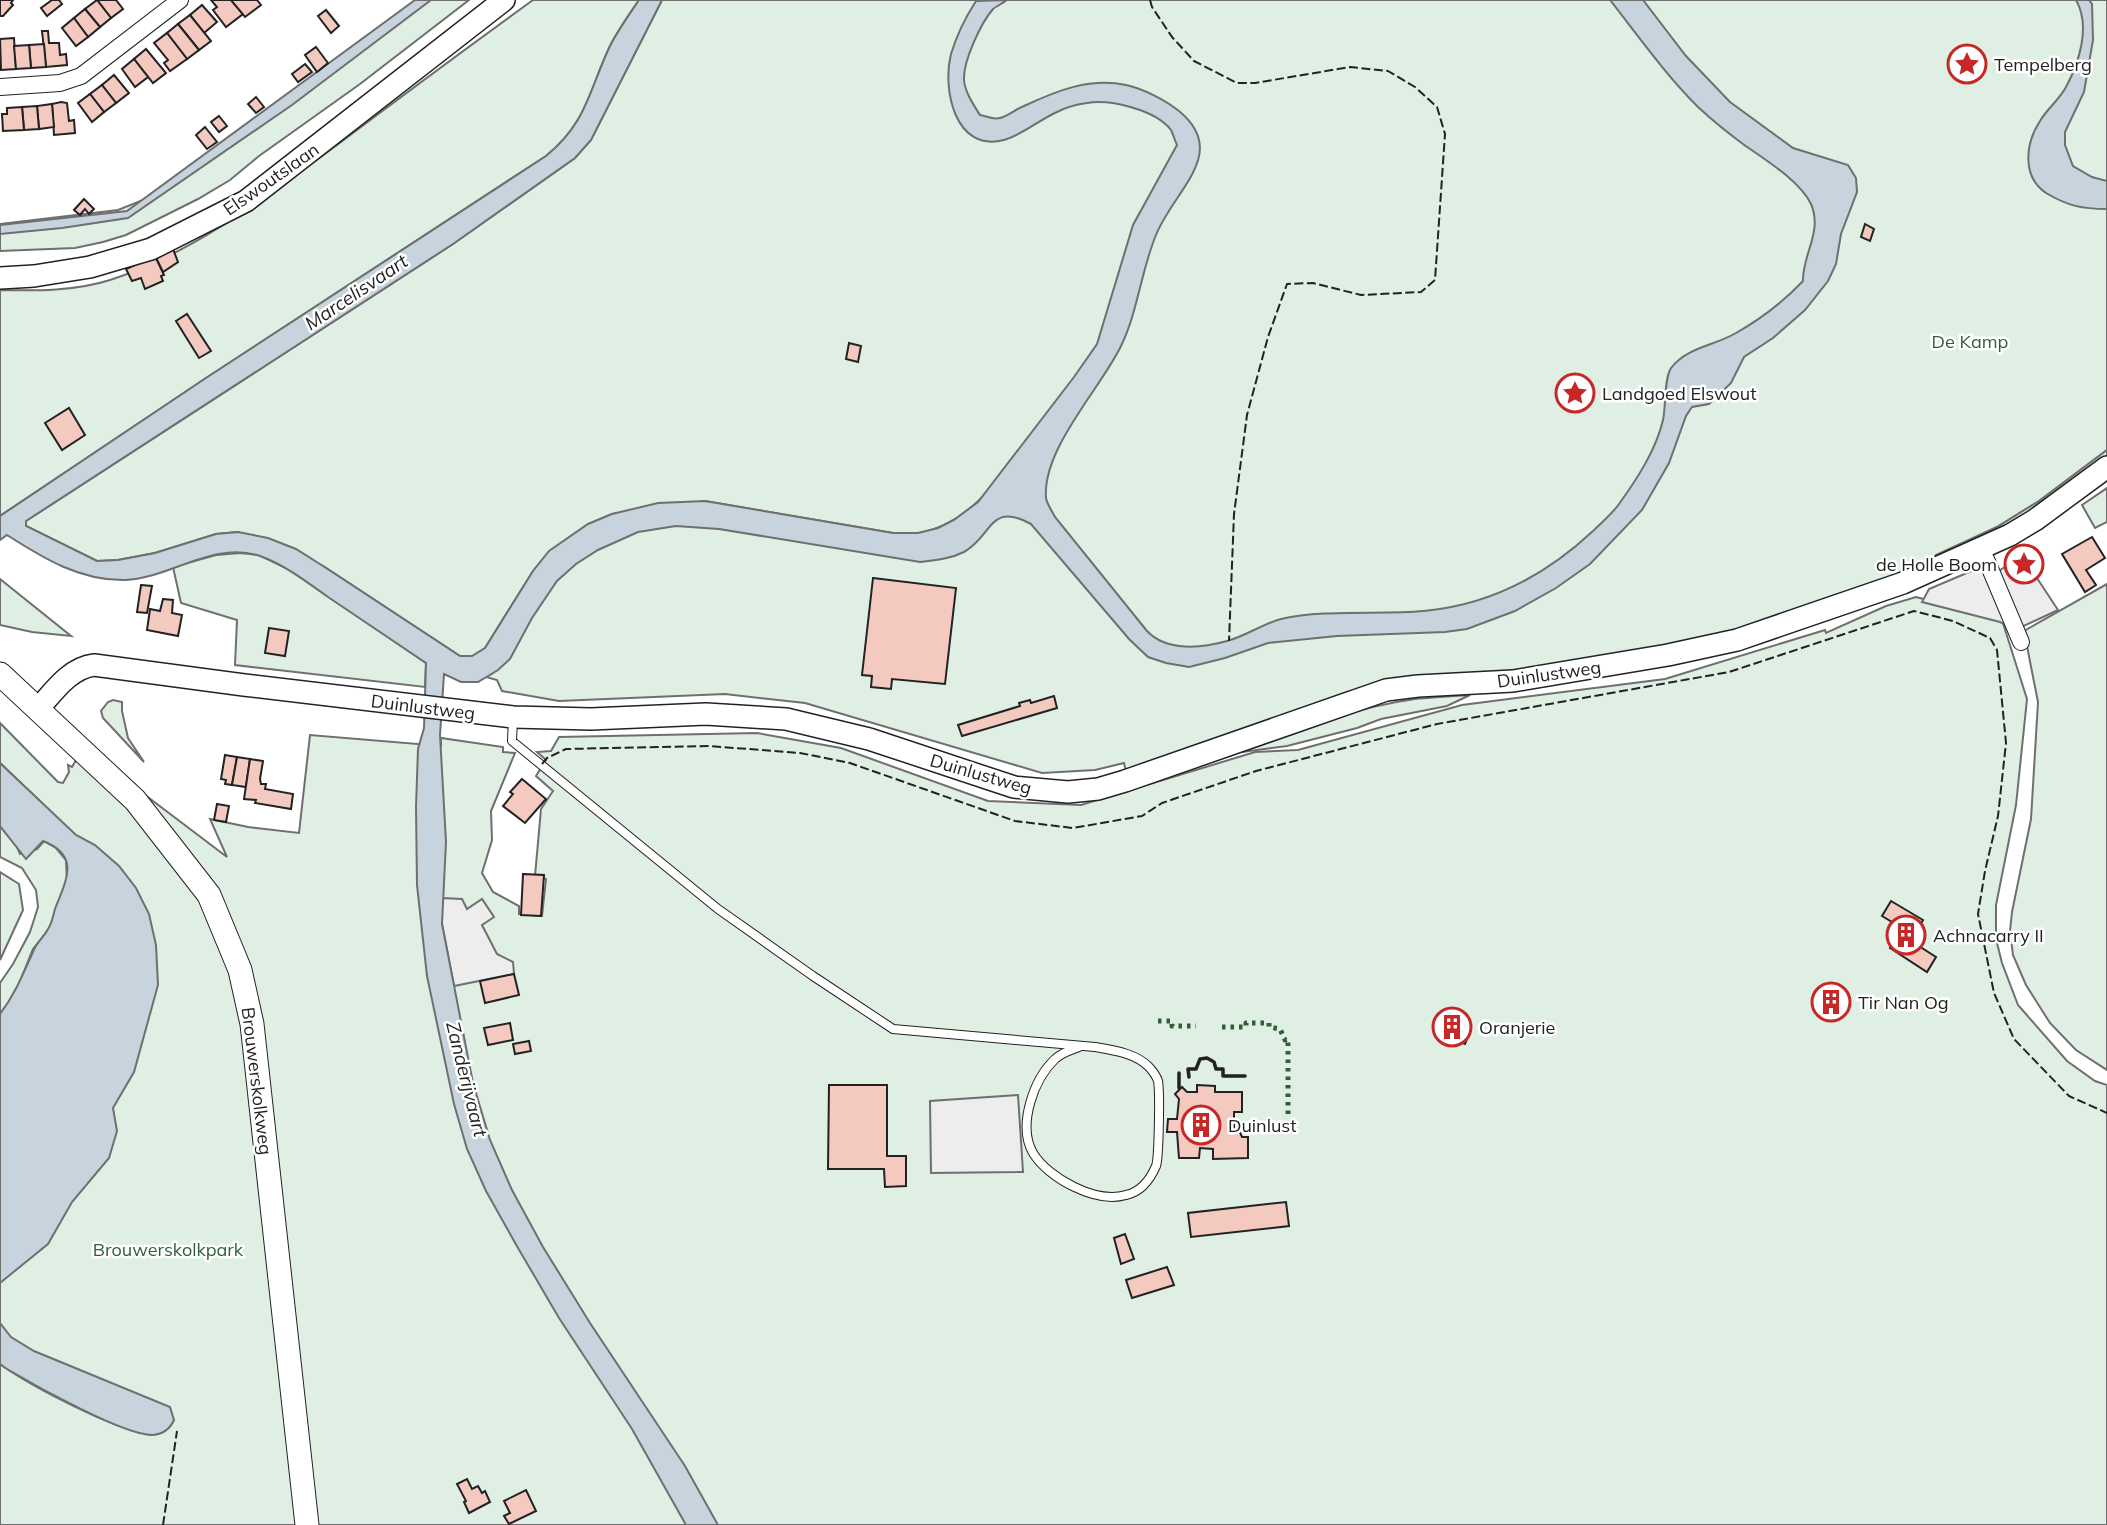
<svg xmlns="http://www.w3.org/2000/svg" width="2107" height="1525" font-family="Mulish,sans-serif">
<rect width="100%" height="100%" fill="#fff"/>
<g fill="#e0efe3" stroke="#6f6f6f" stroke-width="2">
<polygon points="419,0 469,0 360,84 259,156 230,180 198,199 126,235 103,242 75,248 0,251 0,224 118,210 148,198"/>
<path d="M533 0H639C629 15 618 30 610 46 589 90 587 123 546 156L206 378 0 516V290C36 291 76 291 110 280 194 253 267 196 337 145 402 96 467 48 533 0Z"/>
<path d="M662 0H2107V450L2039 501 1997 527 1968 541 1933 563 1737 632 1557 667 1386 681 1344 693 1126 772 1124 763 1095 770 1042 773 805 703 725 694 559 701 502 691 497 680 486 677 493 673 551 564 644 521 701 518 929 554 999 503 1039 424C1008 466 976 522 920 533 911 534 901 533 893 533L705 501 612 514 589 524 549 552 533 571 485 648 473 656H460L323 566 238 532 216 534 155 553 118 560 97 561 26 526V521L453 244 575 158 591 140Z"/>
<polygon points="2107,488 2107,522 2095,528 2082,505"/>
<polygon points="240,553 259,555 288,569 426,663 425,687 235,665 237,620 181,603 173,567 216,555"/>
<polygon points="0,579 71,636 32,632 0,625"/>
<polygon points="2107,584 2107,1070 2076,1050 2050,1023 2026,985 2013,955 2010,931 2012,912 2031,819 2038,702 2024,631"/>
<path d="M1916 597 2002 620 2027 699 2016 805 1996 905V939L2002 963 2018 1005 2067 1061 2095 1081 2107 1085V1525H0V1364C32 1387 115 1430 153 1435L0 1351V1085L84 896 48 809 0 763V723L58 782 63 783 69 772 68 765 72 767 83 748 227 857 210 819 248 827 299 833 310 735 441 746V738L503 747V752L515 753 491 811 492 840 482 873 493 892 519 906V914L542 916 546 879 535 876 541 809 553 791 536 776 546 760 537 752 551 751 559 737 757 733 841 748 988 801 1081 805 1255 752 1298 750 1462 705 1665 679 1825 630 1826 633 1886 606Z"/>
<path d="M1470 695 1447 706 1381 719 1357 728 1287 746 1242 752C1298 730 1355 707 1415 699 1433 697 1452 696 1470 695Z"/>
<polygon points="113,700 122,702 122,711 128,738 144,762 103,718 101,711 108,702"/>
<polygon points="0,826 17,847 20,854 37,849 44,841 56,848 66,860 67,882 49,929 33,949 14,996 0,1014 0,983 13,964 30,932 38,907 36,890 22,868 0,857"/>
<polygon points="0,872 19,884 23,910 0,960"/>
</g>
<g fill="#ededed" stroke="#6f6f6f" stroke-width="2">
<polygon points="2107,450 2107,459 2034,512 1933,563 1936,555 1997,527 2039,501"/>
<polygon points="1988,564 1997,572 2008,565 2020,583 2035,575 2058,610 2015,630 2000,622 1922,602 1929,589"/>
<polygon points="442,898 462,899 467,909 482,899 494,917 482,925 497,954 513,962 514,974 454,986 442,924"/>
<polygon points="1018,1095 1023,1172 931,1173 930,1101"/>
</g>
<g fill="#c7d3dd" stroke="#6f6f6f" stroke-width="2">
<polygon points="415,0 431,0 292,105 128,218 62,228 0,234 0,225 127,211"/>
<path d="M639 0H662L591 140 575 158 453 244 26 521V526L97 561 118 560 155 553 216 534 238 532 268 538 296 549 323 566 460 656H472L485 648 533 571 549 551 588 524 612 514 658 503 705 501 893 533H918L938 528 954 520 978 502 1074 377 1097 344 1133 225 1177 145C1175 141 1173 134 1171 130 1156 110 1110 99 1087 103 1078 104 1065 108 1057 112 1039 120 1022 135 1004 140 955 153 942 89 951 54 957 34 965 18 976 1L1007 0C1003 3 997 6 993 9 981 23 963 61 964 80 965 92 973 104 980 115 986 116 994 120 1000 118 1008 116 1016 109 1024 106 1056 91 1090 77 1126 85 1144 89 1165 100 1179 111 1230 153 1174 190 1156 235 1141 271 1138 311 1121 346 1101 388 1042 449 1046 498 1047 504 1052 511 1055 517L1147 631C1167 652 1202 648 1227 641 1246 636 1262 624 1281 619 1325 609 1379 615 1424 611 1489 605 1546 575 1593 531 1602 522 1612 514 1619 504 1637 479 1656 450 1663 420 1666 407 1664 379 1671 368 1687 347 1714 346 1736 333 1759 320 1784 301 1803 281 1802 255 1823 232 1811 204 1799 180 1764 159 1743 144 1728 133 1712 120 1698 107 1665 74 1639 37 1610 0H1643L1686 56 1730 102 1793 148 1848 165 1856 178 1857 192 1841 234 1836 264 1828 281 1805 310 1773 338 1744 357 1731 383 1709 404 1692 407 1686 416 1669 463 1642 510 1590 564 1556 588 1515 611 1467 629 1445 632 1337 636 1268 643 1225 658 1189 667 1166 663 1148 657 1129 639 1031 524C989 501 993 536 964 552 950 559 935 560 920 562L719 529 676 526 638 532 598 550 576 564 557 581 532 618 510 659 498 670 478 682H461L444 674 440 735 446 842 442 924 473 1083 490 1140 512 1190 543 1247 590 1323 685 1466 718 1525H686L632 1429 559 1318 518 1248 486 1191 467 1149 454 1104 427 976 417 885 416 807 418 749 424 728 426 663C393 641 361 619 328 597 307 582 285 565 260 556 214 540 168 579 125 580 80 581 43 558 7 535L0 540V516L206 378 546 156C587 123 589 90 610 46 618 30 629 15 639 0Z"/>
<path d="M2076 0H2089L2092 4 2093 40 2084 92 2065 132V145L2073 166 2092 177 2107 181V209C2082 209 2068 206 2046 193 2022 177 2025 144 2040 121 2047 109 2059 100 2066 87 2079 63 2091 26 2076 0Z"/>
<path d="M0 763 76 835 95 845 119 866 136 888 149 914 156 945 158 985 134 1072 113 1108 117 1131 109 1158 72 1202 48 1244 0 1283V1014C15 994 23 974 33 952 36 943 44 937 48 929 52 923 53 916 55 909 65 882 82 856 43 841L26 859 0 826Z"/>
<path d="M0 1323 11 1337 34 1351 170 1407 174 1420C170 1429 163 1434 153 1435 125 1436 34 1385 7 1369L0 1364Z"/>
</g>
<g fill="#f3c9c0" stroke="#222" stroke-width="2">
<polygon points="0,0 13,0 11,3 13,5 3,16 0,16"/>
<polygon points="52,0 59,0 62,4 47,16 41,8"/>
<polygon points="97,0 116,0 123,9 111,18"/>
<polygon points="97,0 111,18 100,27 85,9"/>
<polygon points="211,0 231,0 243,14 226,27 213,10 217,7"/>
<polygon points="231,0 257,0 261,5 245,17"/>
<polygon points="202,5 217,22 204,33 190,15"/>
<polygon points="85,9 100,27 88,37 74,18"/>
<polygon points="326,10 339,26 331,33 318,16"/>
<polygon points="190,15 211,41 199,50 178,24"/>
<polygon points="74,18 88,37 76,46 62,28"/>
<polygon points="178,24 199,50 187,59 167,33"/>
<polygon points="42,31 48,31 49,43 59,43 60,55 66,54 67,65 46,67"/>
<polygon points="167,33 187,59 170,71 164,63 168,60 154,43"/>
<polygon points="14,38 16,69 1,70 0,39"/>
<polygon points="44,44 46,67 31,68 29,45"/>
<polygon points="29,45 31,68 16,69 14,46"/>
<polygon points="316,47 328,63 317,72 305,55"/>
<polygon points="146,49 166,73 153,83 134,59"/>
<polygon points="134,59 148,77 135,87 122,69"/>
<polygon points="305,64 312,72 298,82 292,74"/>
<polygon points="114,75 129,93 116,103 102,85"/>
<polygon points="102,85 116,103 104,112 90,94"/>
<polygon points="90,94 104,112 92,122 78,103"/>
<polygon points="256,97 264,107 256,113 248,104"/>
<polygon points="61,102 67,103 69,121 74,120 75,133 54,135 52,104"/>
<polygon points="52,104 54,127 39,129 37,106"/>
<polygon points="37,106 39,129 24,130 22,107"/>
<polygon points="22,107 24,130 3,131 2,114 7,114 7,108"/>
<polygon points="219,116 227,126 219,132 211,122"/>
<polygon points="205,127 217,142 207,149 196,135"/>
<polygon points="84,199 94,209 89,214 85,209 80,215 74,210"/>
<polygon points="1865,224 1874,229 1870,241 1861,237"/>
<polygon points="173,249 178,262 163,272 155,256"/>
<polygon points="155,256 164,275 161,276 163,281 145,289 141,278 132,281 126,269"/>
<polygon points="187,314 211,351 199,358 176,321"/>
<polygon points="849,343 861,346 858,362 846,359"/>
<polygon points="69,408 85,435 62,450 45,423"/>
<polygon points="2092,537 2105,558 2086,570 2096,585 2085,592 2062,554"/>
<polygon points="873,578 956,588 945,684 892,679 891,689 871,687 872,676 862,675"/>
<polygon points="141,585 152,586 147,613 137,612"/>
<polygon points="163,599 173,600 172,613 182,615 178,636 147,630 150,609 160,611"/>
<polygon points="269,628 289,631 285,656 265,653"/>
<polygon points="1054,696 1057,708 962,736 958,725 1020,706 1019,703 1030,700 1031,703"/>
<polygon points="225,755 237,757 232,785 225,784 226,780 221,779"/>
<polygon points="237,757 250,759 246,787 232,785"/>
<polygon points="250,759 263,761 260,779 261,784 266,784 265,789 293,794 291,809 255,803 256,800 244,799"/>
<polygon points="522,779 546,799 525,823 503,806 513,794 510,792"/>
<polygon points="217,804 229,806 226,822 214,820"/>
<polygon points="523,874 544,875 541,916 521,915"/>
<polygon points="1891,901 1923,920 1911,941 1936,957 1927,972 1890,948 1902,928 1882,916"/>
<polygon points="514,974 519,995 485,1003 480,981"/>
<polygon points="1820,991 1847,1001 1842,1014 1815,1004"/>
<polygon points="1453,1018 1463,1023 1470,1032 1465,1044 1435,1032 1440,1020"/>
<polygon points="510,1023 513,1040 488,1045 484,1028"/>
<polygon points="529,1041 531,1051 515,1054 513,1044"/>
<polygon points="829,1085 887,1085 887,1156 906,1156 906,1186 885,1187 884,1169 828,1169"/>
<polygon points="1197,1085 1215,1086 1215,1092 1242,1092 1242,1112 1234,1112 1234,1132 1239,1130 1242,1137 1248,1137 1248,1158 1213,1159 1213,1149 1200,1148 1199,1158 1179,1158 1177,1132 1167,1132 1168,1119 1177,1119 1179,1099 1175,1094 1182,1087 1187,1092 1197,1092"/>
<polygon points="1286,1202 1289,1226 1191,1237 1188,1213"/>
<polygon points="1125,1234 1134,1259 1121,1264 1114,1238"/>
<polygon points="1167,1267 1174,1285 1132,1298 1126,1280"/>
<polygon points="467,1479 472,1489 478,1486 482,1493 485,1491 490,1502 469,1513 464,1502 466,1501 457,1484"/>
<polygon points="526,1490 536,1511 509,1524 504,1516 510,1513 504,1501"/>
</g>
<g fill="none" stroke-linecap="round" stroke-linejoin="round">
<defs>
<path id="service" d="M513 718 512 741 718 909 813 976 893 1029 1095 1047C1112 1050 1136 1053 1149 1067 1152 1070 1157 1077 1158 1081 1160 1091 1159 1158 1156 1166 1150 1180 1140 1192 1126 1195 1096 1204 1048 1178 1033 1153 1017 1125 1034 1079 1055 1059 1061 1053 1071 1050 1079 1047"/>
<g id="minor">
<polyline points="0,87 60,83 81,76 180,0"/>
<polyline points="1986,559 2021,642"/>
</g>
<g id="tertiary">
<polyline points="0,278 34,276 90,267 151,249 246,201 504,0"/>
<path d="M39 708C54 691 70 668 94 665L244 685 513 717 591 719 706 714 786 719 869 739 1014 787 1068 792 1098 789 1125 781 1386 690 1418 686 1513 681 1668 655 1737 640 1903 583 2010 535 2035 520 2107 467"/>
</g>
<polyline id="secondary" points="0,674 135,800 209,895 240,970 252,1024 307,1525"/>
</defs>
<use href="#service" stroke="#222" stroke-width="10"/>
<use href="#minor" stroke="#222" stroke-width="18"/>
<use href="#tertiary" stroke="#222" stroke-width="24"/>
<use href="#secondary" stroke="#222" stroke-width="25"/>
<use href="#service" stroke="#fff" stroke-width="8"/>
<use href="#minor" stroke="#fff" stroke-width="16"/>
<use href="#tertiary" stroke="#fff" stroke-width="21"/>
<use href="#secondary" stroke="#fff" stroke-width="23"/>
<g stroke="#2f5e38" stroke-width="5" stroke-dasharray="3.5 5" stroke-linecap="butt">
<polyline points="1158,1021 1172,1021 1172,1026 1196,1026"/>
<polyline points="1222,1027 1246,1027 1246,1023 1269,1023 1269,1027 1280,1029 1285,1040 1288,1039 1288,1119"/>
</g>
<g stroke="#222" stroke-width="2" stroke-dasharray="9 3.5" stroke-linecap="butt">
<polyline points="1150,0 1152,7 1172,37 1194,61 1237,83 1255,83 1350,67 1388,71 1415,87 1437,107 1445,134 1435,280 1421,292 1361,295 1313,283 1287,284 1268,337 1247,415 1234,514 1229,641"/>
<polyline points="542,764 547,758 566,749 709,746 800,753 850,763 1015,821 1073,828 1142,816 1162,803 1256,771 1437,724 1729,672 1914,611 1953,621 1990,638 1997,650 2006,743 1998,816 1985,871 1978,914 1994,993 2014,1039 2069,1096 2107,1113"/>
<polyline points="163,1525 177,1431"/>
</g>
<g stroke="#222" stroke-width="3.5">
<polyline points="1189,1077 1188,1069 1196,1069 1200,1059 1207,1058 1214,1062 1216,1069 1223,1069 1223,1076 1245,1076"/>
<polyline points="1179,1088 1179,1073"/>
</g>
</g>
<defs>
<symbol id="sight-ring" viewBox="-11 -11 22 22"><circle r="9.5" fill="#fff" stroke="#c62828" stroke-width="1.5"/><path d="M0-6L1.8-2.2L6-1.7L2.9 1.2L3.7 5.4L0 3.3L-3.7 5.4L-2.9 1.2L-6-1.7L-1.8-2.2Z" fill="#c62828"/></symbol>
<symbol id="building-ring" viewBox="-11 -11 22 22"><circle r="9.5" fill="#fff" stroke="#c62828" stroke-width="1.5"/><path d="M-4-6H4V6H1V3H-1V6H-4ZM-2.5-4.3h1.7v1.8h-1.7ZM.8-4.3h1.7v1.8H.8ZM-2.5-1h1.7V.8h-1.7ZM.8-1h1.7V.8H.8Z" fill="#c62828"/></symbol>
</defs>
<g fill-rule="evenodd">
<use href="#sight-ring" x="1945" y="42" width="44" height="44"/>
<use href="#sight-ring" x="1553" y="371" width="44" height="44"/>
<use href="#sight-ring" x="2002" y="542" width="44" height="44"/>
<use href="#building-ring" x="1884" y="913" width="44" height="44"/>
<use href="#building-ring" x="1809" y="980" width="44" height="44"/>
<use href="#building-ring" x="1430" y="1005" width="44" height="44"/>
<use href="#building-ring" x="1179" y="1103" width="44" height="44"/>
</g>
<g text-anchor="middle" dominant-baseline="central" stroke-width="5" stroke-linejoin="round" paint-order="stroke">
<g font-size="18" fill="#222" stroke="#fff" text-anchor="start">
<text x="1994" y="64">Tempelberg</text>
<text x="1602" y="393">Landgoed Elswout</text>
<text x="1997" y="564" text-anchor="end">de Holle Boom</text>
<text x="1933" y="935">Achnacarry II</text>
<text x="1858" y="1002">Tir Nan Og</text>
<text x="1479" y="1027">Oranjerie</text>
<text x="1228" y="1125">Duinlust</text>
</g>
<g font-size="18" fill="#222" stroke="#fff">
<text transform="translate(271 179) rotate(-35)">Elswoutslaan</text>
<text transform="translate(1549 674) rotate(-8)">Duinlustweg</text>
<text transform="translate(423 707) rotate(7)">Duinlustweg</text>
<text transform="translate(981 774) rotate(16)">Duinlustweg</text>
<text transform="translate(257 1081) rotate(83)">Brouwerskolkweg</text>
</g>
<g font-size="18" fill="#2f5e38" stroke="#fff">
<text x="1970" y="341">De Kamp</text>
<text x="168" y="1249">Brouwerskolkpark</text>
</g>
<g font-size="19" font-style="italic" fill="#222" stroke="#fff">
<text transform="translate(356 292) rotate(-34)">Marcelisvaart</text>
<text transform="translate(467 1079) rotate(76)">Zanderijvaart</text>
</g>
</g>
</svg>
